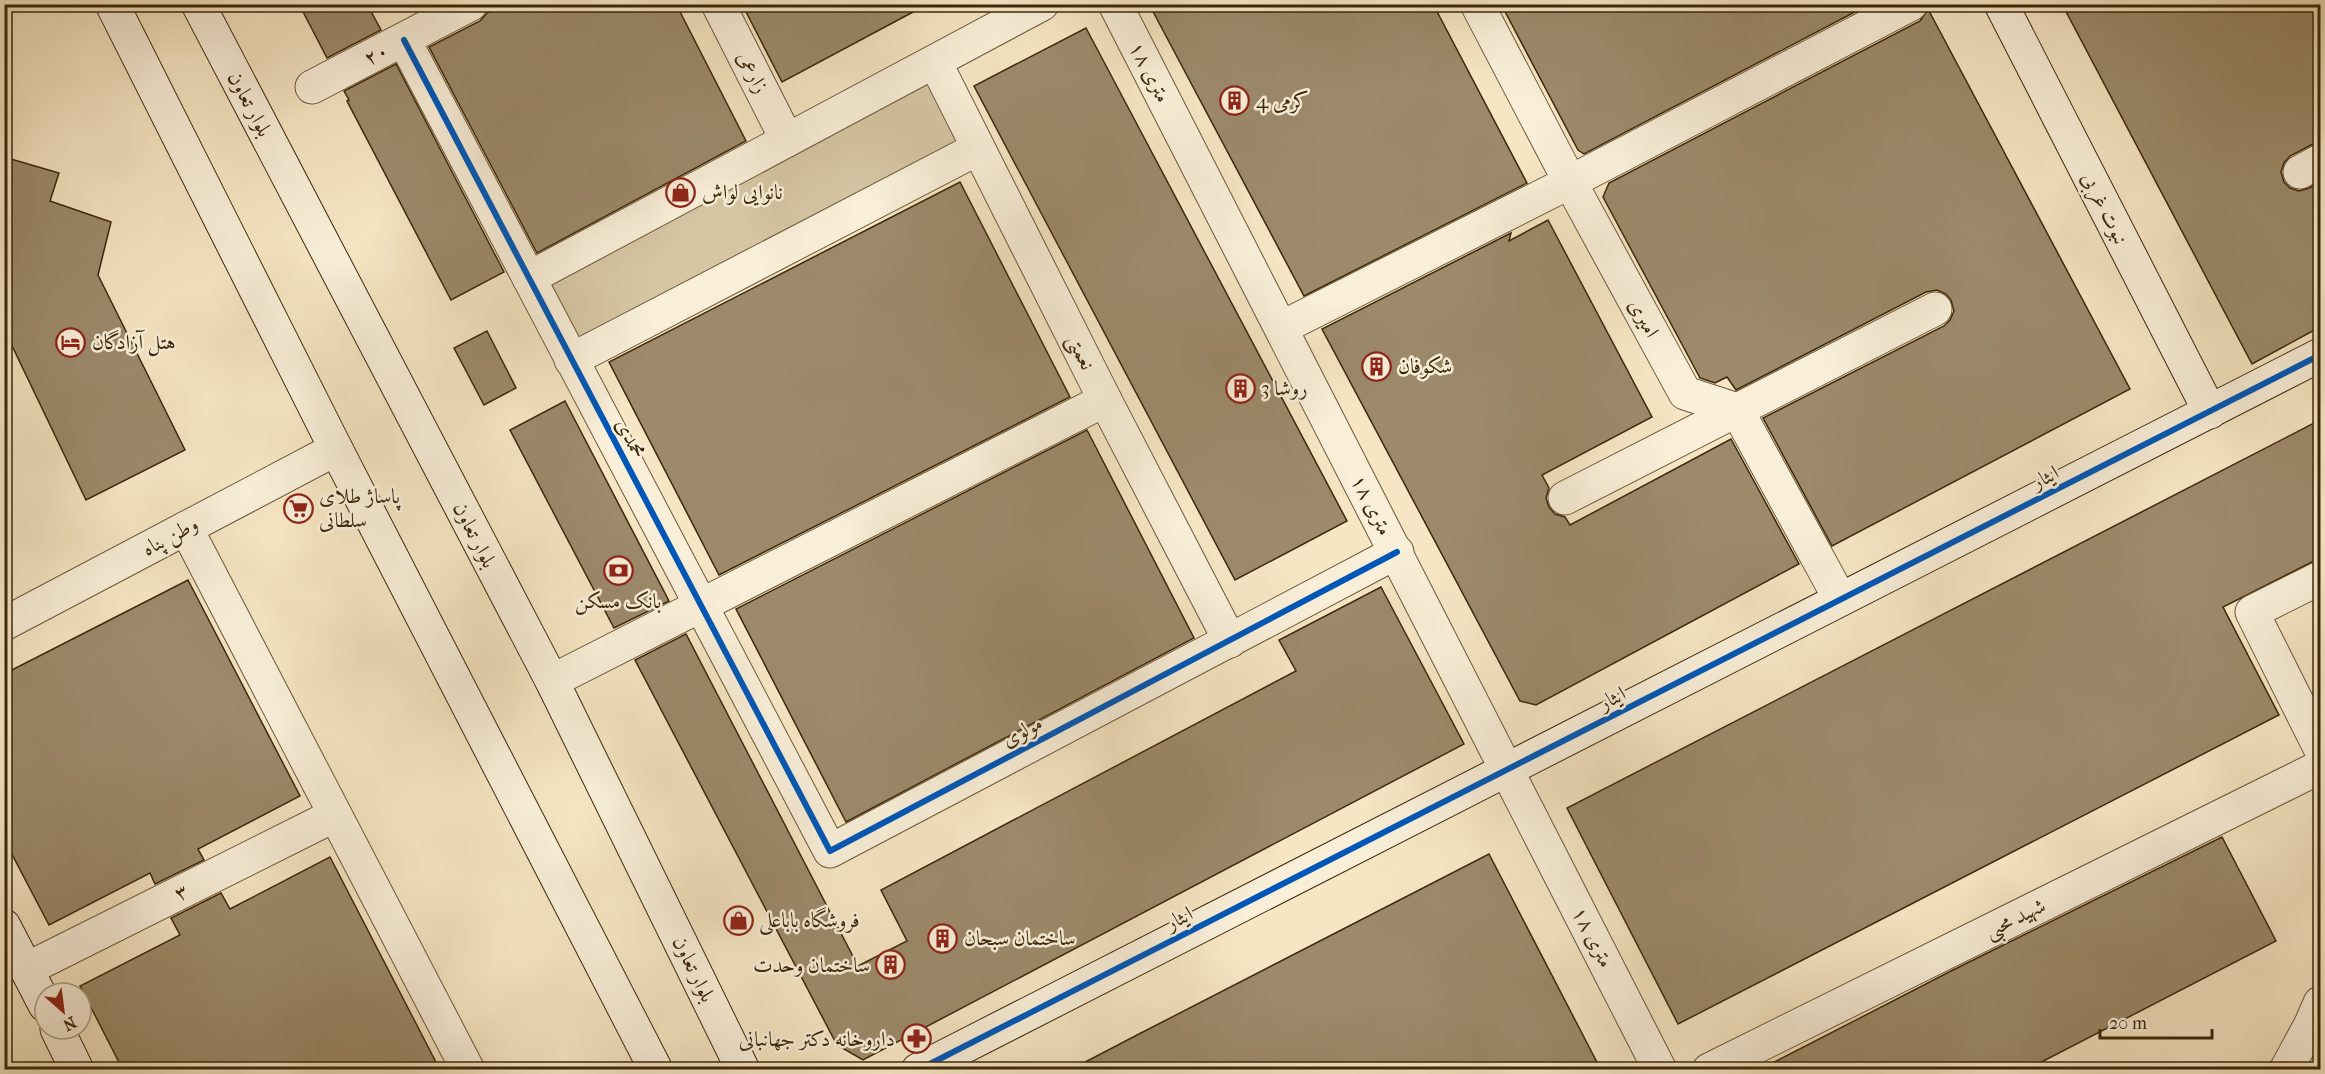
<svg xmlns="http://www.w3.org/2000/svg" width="2325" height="1074" font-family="'IM FELL French Canon',Amiri,serif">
<rect width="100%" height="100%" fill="#f6e6c4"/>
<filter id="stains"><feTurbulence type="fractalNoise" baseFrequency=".00333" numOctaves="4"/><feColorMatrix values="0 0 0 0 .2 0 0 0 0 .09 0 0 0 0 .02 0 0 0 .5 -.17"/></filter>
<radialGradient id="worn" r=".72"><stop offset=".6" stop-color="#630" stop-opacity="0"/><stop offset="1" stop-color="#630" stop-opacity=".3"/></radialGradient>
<polygon fill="#d6c6a4" stroke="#887657" stroke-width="1.5" points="932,75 969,145 580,348 544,277"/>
<g fill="#9c8a6b" stroke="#3b270a" stroke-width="1.5">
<polygon points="299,4 367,4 381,30 327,58"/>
<polygon points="503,4 676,4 746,141 537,253 429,47 480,21 487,13"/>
<polygon points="742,4 928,4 782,82"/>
<polygon points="1149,4 1433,4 1527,183 1304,296"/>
<polygon points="1501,4 1870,4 1584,154 1578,150"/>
<polygon points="2062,4 2320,4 2320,142 2311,145 2290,156 2284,163 2281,172 2284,182 2290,188 2299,191 2309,188 2320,182 2320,327 2252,364"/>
<polygon points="1928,9 2130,389 1832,546 1763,418 1944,326 1950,320 1954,311 1951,300 1946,294 1937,290 1926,292 1736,390 1727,377 1715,383 1700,378 1603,197 1609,183 1920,21"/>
<polygon points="1086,28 1347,521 1235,580 974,86"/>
<polygon points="396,64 504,272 451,300 347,101 349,100 344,91"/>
<polygon points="4,157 59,173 50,201 111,222 98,275 185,450 86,500 4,329"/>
<polygon points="960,182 1070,397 719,575 609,362"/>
<polygon points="1548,220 1652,417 1542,475 1549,488 1546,498 1549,507 1555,514 1565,517 1570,525 1731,439 1799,564 1536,705 1520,701 1322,329 1511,233 1509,241"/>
<polygon points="487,331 516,388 484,405 454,348"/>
<polygon points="565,401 669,601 614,628 510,430"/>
<polygon points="2320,420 2320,558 2223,607 2279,715 1678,1024 1567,808"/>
<polygon points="1087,430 1194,638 846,822 736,609"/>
<polygon points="188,580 300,796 198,849 204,860 155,884 150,873 49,925 4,839 4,674"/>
<polygon points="1381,587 1464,744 863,1060 837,1045 635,660 686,634 858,966 907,941 881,890 1296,671 1279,640"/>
<polygon points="2222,837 2276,941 2026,1070 1759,1070 1953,970"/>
<polygon points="1489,854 1601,1070 1070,1070 1139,1034"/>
<polygon points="330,857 440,1070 123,1070 80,986 180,935 171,918 221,893 230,909"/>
</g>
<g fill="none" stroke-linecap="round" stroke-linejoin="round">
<defs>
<g id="street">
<polyline points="718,4 787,140"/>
<polyline points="1115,4 1660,1070"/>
<polyline points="1477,4 1570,182 1685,393 1737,410 1840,599"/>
<polyline points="404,40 830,851 1397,552"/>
<polyline points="935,62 1105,400 1230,641"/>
<polyline points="312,87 471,4"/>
<polyline points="2300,172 2320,161"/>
<polyline points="529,278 1042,4"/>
<polyline points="1281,328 1570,182 1911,4"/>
<polyline points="571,360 977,149"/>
<polyline points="1565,498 1935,309"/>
<polyline points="186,528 468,1070"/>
<polyline points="2320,578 2252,612 2320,748"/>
<polyline points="4,624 336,449"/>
<polyline points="552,681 1105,400"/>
<polyline points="27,969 335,815"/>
<polyline points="1709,1070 2320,767"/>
<polyline points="2286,1070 2311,1024 2320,1003"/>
</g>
<g id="secondary">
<polyline points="112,4 336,449 656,1070"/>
<polyline points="198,4 552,681 743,1070"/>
<polyline points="2001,4 2210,412"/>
<polyline points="4,926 45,1005"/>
<polyline points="57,1029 77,1070"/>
<polyline points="918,1070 2320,355"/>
</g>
</defs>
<use href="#street" stroke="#6a5738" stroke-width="35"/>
<use href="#secondary" stroke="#3b270a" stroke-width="35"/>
<use href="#street" stroke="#f9efd9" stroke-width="33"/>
<use href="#secondary" stroke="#f9efd9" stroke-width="33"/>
<defs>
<g id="cycleway">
<polyline points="404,40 830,851 1397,552"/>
<polyline points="918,1070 2320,355"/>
</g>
</defs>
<use href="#cycleway" stroke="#f9efd9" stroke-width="10"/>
<use href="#cycleway" stroke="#0057b8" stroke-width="6"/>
</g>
<defs>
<symbol id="building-ring" viewBox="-11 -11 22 22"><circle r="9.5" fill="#f9efd9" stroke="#8f2418" stroke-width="1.5"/><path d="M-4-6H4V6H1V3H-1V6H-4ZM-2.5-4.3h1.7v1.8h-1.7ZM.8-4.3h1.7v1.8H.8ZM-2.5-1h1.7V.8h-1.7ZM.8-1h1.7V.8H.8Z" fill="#8f2418"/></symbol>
<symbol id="shop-ring" viewBox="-11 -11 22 22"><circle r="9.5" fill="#f9efd9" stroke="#8f2418" stroke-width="1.5"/><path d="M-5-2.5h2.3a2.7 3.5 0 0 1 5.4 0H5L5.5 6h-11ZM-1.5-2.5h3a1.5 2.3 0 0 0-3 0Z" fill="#8f2418"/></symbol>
<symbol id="hotel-ring" viewBox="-11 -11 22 22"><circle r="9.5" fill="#f9efd9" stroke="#8f2418" stroke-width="1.5"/><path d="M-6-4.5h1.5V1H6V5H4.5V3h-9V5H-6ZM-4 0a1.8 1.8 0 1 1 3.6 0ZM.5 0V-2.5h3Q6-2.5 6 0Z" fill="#8f2418"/></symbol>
<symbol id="supermarket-ring" viewBox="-11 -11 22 22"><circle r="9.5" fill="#f9efd9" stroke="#8f2418" stroke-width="1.5"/><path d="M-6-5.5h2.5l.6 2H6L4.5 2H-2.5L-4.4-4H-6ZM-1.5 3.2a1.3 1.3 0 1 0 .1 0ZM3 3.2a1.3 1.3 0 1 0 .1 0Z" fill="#8f2418"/></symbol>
<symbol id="bank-ring" viewBox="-11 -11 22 22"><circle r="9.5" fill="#f9efd9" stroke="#8f2418" stroke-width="1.5"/><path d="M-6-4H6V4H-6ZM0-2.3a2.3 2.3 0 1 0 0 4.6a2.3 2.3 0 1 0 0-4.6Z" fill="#8f2418"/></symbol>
<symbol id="pharmacy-ring" viewBox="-11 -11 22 22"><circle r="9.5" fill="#f9efd9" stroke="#8f2418" stroke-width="1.5"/><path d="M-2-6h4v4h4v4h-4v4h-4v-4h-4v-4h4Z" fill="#8f2418"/></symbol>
</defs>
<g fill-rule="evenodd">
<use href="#building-ring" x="1218" y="84" width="33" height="33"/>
<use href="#shop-ring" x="664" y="176" width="33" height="33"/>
<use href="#hotel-ring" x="54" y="326" width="33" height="33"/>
<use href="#building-ring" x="1360" y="350" width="33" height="33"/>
<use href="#building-ring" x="1224" y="372" width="33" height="33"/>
<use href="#supermarket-ring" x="282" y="492" width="33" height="33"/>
<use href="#bank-ring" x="602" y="554" width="33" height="33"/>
<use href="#shop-ring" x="722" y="904" width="33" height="33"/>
<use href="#building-ring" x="926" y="922" width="33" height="33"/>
<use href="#building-ring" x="874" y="948" width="33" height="33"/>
<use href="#pharmacy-ring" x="900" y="1022" width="33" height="33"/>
</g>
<g text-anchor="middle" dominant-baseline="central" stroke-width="5" stroke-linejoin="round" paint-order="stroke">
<g font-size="21" fill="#3b270a" stroke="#f9efd9">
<text transform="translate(376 54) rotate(-27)">۲۰</text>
<text transform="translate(753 72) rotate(63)">زارعی</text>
<text transform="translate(1150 72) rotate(63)">۱۸ متری</text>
<text transform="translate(250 104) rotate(62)">بلوار تعاون</text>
<text transform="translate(2105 208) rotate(63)">نبوت غربی</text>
<text transform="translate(1644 318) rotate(61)">امیری</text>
<text transform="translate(1081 352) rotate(63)">نعمتی</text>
<text transform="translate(631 438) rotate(62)">محمدی</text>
<text transform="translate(2045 477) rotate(-27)">ایثار</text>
<text transform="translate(1372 505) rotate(63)">۱۸ متری</text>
<text transform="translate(475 535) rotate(63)">بلوار تعاون</text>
<text transform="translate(170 536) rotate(-28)">وطن پناه</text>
<text transform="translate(1612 698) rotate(-27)">ایثار</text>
<text transform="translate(1022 731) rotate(-28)">مولوی</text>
<text transform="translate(181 892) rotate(-27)">۳</text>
<text transform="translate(1179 918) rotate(-27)">ایثار</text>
<text transform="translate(2015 918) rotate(-26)">شهید محبی</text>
<text transform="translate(1593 937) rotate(63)">۱۸ متری</text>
<text transform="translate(694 969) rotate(64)">بلوار تعاون</text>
</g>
<g font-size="21" fill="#3b270a" stroke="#f9efd9" text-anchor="start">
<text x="1256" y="101">کرمی 4</text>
<text x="702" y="192">نانوایی لواش</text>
<text x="92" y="342">هتل آزادگان</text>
<text x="1398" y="366">شکوفان</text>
<text x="1261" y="388">روشا 3</text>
<text x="319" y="496">پاساژ طلای<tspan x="319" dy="24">سلطانی</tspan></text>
<text x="618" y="601" text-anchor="middle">بانک مسکن</text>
<text x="759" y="920">فروشگاه باباعلی</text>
<text x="964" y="938">ساختمان سبحان</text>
<text x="870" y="965" text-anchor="end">ساختمان وحدت</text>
<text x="895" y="1039" text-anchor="end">داروخانه دکتر جهانبانی</text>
</g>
</g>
<rect width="2325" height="1074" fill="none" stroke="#f6e6c4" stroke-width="24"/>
<rect x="6" y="6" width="2313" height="1062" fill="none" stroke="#3b270a" stroke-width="3"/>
<rect x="12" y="12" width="2301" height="1050" fill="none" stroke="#3b270a" stroke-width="1.5"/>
<g transform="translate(63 1011) rotate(152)"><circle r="28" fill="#f9efd9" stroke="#ad9f86" stroke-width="1.5"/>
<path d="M0-4.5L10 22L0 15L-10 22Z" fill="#8f2418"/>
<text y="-9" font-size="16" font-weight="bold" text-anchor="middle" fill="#3b270a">N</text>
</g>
<path d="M2100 1029v9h112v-9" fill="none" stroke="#3b270a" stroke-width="3"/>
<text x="2109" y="1029" font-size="18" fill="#3b270a" stroke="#f9efd9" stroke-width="4.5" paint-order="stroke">20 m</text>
<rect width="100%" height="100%" filter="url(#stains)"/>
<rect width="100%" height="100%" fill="url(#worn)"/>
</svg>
